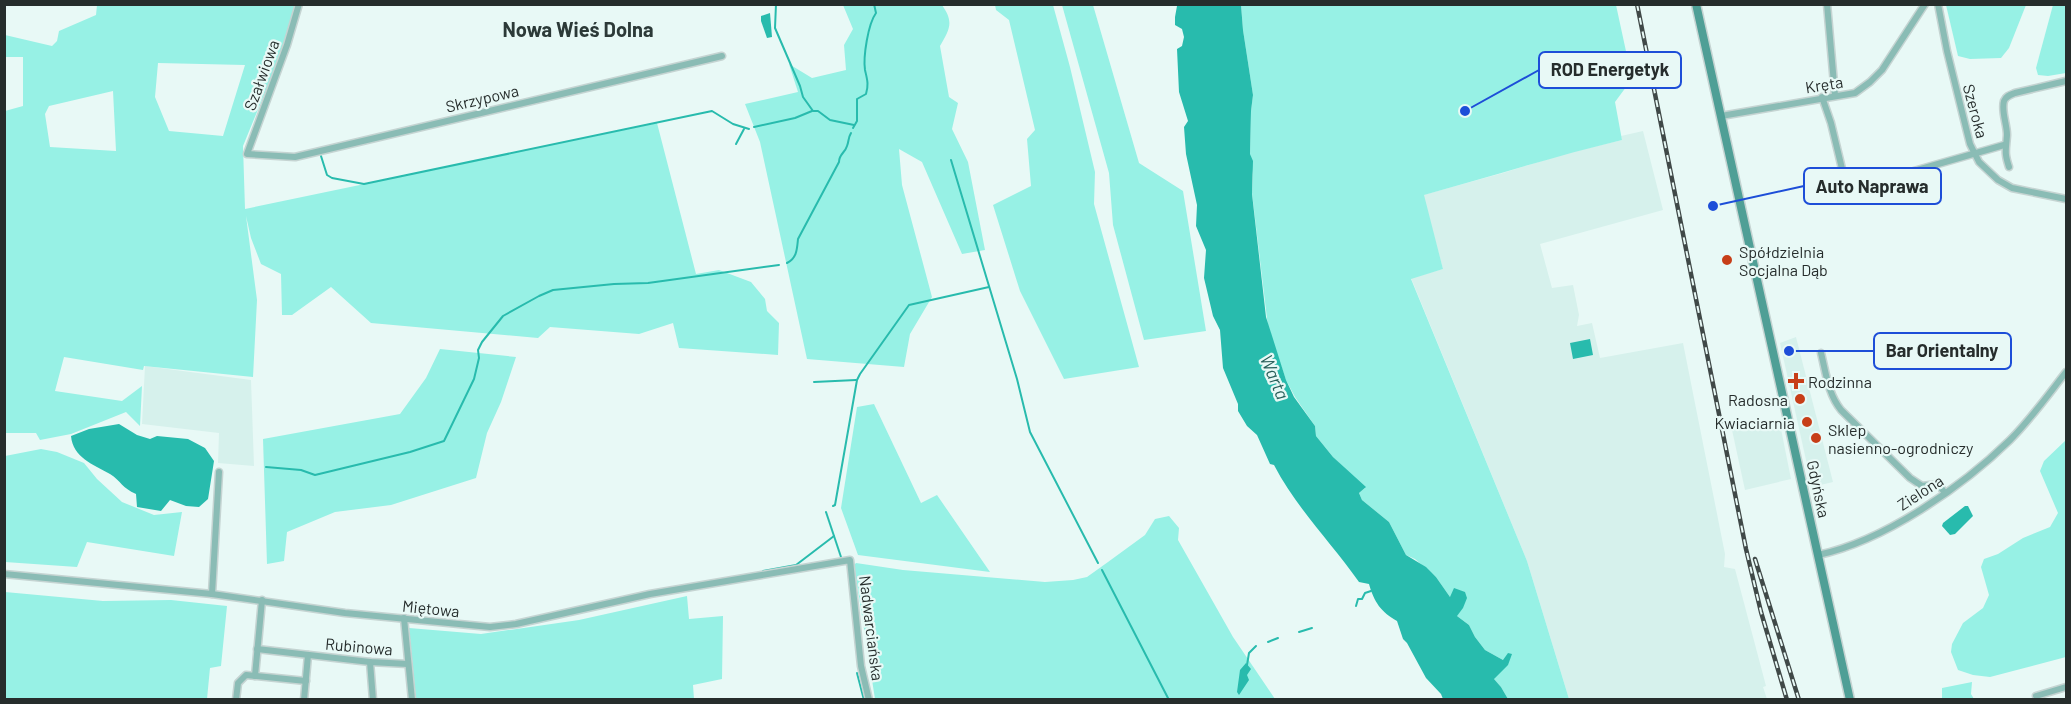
<svg xmlns="http://www.w3.org/2000/svg" width="2071" height="704" font-family="Barlow,sans-serif">
<rect width="100%" height="100%" fill="#e8f9f6"/>
<g fill="#d6f1ec">
<polygon points="1643,131 1663,210 1540,244 1552,288 1573,285 1579,315 1577,326 1592,323 1600,358 1683,343 1725,554 1724,567 1735,569 1766,686 1763,687 1767,699 1569,699 1527,561 1411,278 1443,269 1423,195 1503,173 1564,154 1622,140 1621,136"/>
<polygon points="1796,337 1833,482 1812,487 1780,343"/>
<polygon points="145,366 251,380 254,466 218,463 219,433 142,424"/>
<polygon points="1779,419 1791,479 1745,490 1732,430"/>
</g>
<g fill="#97f1e5" fill-rule="evenodd">
<path d="M97 5H295L282 51 243 146 245 209 657 123 696 274 719 270 751 282 765 299 767 311 779 323 778 355 679 348 673 323 639 334 550 327 538 338 371 323 331 287 292 315H282L281 274 261 264 251 238 246 216 257 300 253 377 144 366 143 370 64 357 55 391 122 401 142 386 140 426 126 412 71 434 40 440 36 433H5V111L23 106V57H5V35L52 46 57 41 59 31 96 15ZM158 63 245 65 223 136 169 131 155 97ZM113 91 116 151 50 147 45 114 49 106Z"/>
<path d="M843 5H942C954 22 950 29 940 46L949 97 958 103 952 129 968 162 985 250 962 254 922 162 899 149 902 185 932 297 910 334 904 367 807 359 760 142 745 104 798 92 789 64 812 78 846 70 844 45 853 29Z"/>
<polygon points="995,5 1053,5 1070,67 1095,172 1094,204 1139,367 1064,379 1020,291 993,205 1031,186 1027,139 1035,130 1009,20 996,10"/>
<polygon points="1062,5 1093,5 1139,163 1183,191 1206,331 1144,340 1113,225 1109,173"/>
<path d="M1241 5H1616L1632 79 1615 102 1622 140C1555 156 1490 177 1424 195L1443 269 1411 279 1527 561 1569 699H1508L1501 687 1494 679 1503 660 1485 650 1475 637 1469 625 1457 616 1450 597 1436 577 1415 559 1406 555 1389 522 1362 500 1359 493 1365 488 1333 457 1316 436 1315 426 1295 397 1286 380 1268 327 1252 193 1253 174 1250 154 1251 111 1253 95 1243 30Z"/>
<polygon points="1946,5 1946,4 2026,5 2009,48 2001,58 1970,59 1958,56"/>
<polygon points="2053,5 2066,5 2066,73 2048,76 2038,75 2036,68"/>
<polygon points="440,349 516,357 501,402 487,433 476,478 391,505 335,512 287,532 284,561 267,564 263,439 400,414 426,378"/>
<polygon points="874,404 921,503 937,495 990,572 858,555 841,508 857,407"/>
<polygon points="2066,440 2066,657 1990,677 1973,675 1958,670 1951,652 1952,644 1963,623 1983,608 1989,595 1981,567 1984,559 1998,554 2023,538 2050,527 2058,513 2040,471 2044,461"/>
<polygon points="41,449 57,452 84,463 97,479 122,502 154,515 182,512 174,556 87,542 77,567 5,562 5,456"/>
<polygon points="1169,516 1179,528 1178,540 1233,637 1275,699 875,699 854,565 856,563 903,570 1045,582 1073,580 1087,577 1108,562 1145,535 1155,519"/>
<polygon points="5,592 103,601 171,600 227,606 221,666 210,668 207,699 5,699"/>
<polygon points="687,596 689,619 723,616 722,679 693,685 694,699 416,699 409,628 481,634 579,620"/>
<polygon points="1972,682 1971,694 1974,699 1942,699 1942,688"/>
</g>
<g fill="#28bbad">
<path d="M1180 4 1241 5 1243 30 1253 95 1251 111 1250 154 1253 161 1252 194 1266 317 1286 380 1294 397 1315 426 1316 436 1333 457 1366 487 1359 493 1362 500 1389 522 1406 555 1426 567 1436 577 1450 597 1454 588 1465 592 1467 598 1463 608 1457 616 1469 625 1475 637 1485 650 1503 660 1508 653 1512 654 1508 665 1494 679 1501 687 1508 699H1443L1441 694 1426 678 1407 643 1403 639 1397 621C1381 612 1374 602 1369 584L1359 582C1331 542 1297 509 1274 465L1270 464 1257 435 1247 426 1238 411V404L1223 368 1220 330 1213 316 1204 278 1206 250 1196 226 1197 205 1186 154 1184 127 1188 121 1179 92 1177 49 1182 46 1184 37 1182 29 1175 25V17L1177 6Z"/>
<polygon points="770,13 772,37 767,38 761,21 761,16"/>
<polygon points="1590,339 1593,355 1573,359 1570,343"/>
<path d="M119 424 137 435 150 439 157 436 188 439 205 448 214 461 208 499 199 507 186 506 170 500 161 511 137 507 136 494C122 488 121 481 110 474 93 464 73 458 71 436L89 429Z"/>
<polygon points="1965,506 1968,506 1973,516 1955,534 1950,535 1942,526 1943,523"/>
<polygon points="1246,663 1251,669 1247,675 1249,680 1239,695 1237,692 1240,670"/>
</g>
<g fill="none" stroke-linecap="round" stroke-linejoin="round">
<g stroke="#28bbad" stroke-width="2">
<polyline points="776,4 775,28 800,86 803,97 813,111 818,111 830,120 854,125"/>
<polyline points="754,127 795,118 812,111"/>
<path d="M853 128 857 121V99L866 94C869 84 867 79 865 70 863 57 868 24 876 13L874 4"/>
<polyline points="736,144 744,129"/>
<polyline points="321,156 327,175 332,178 364,184 712,111 733,124 749,129"/>
<polyline points="951,160 1017,379 1030,432 1098,563"/>
<path d="M787 263C797 258 797 249 798 239L839 162C839 154 845 153 847 146 849 141 848 138 851 133"/>
<polyline points="814,382 856,380"/>
<polyline points="266,467 301,470 315,475 410,452 444,441 474,379 479,358 478,350 482,342 503,316 539,296 553,290 614,284 648,283 779,265"/>
<polyline points="833,506 835,505 857,380 860,374 909,305 989,287"/>
<polyline points="826,512 841,557"/>
<polyline points="1102,570 1169,700"/>
<polyline points="763,571 796,565 834,536"/>
<polyline points="1356,606 1358,599 1362,599 1365,593 1371,591"/>
<polyline points="1299,632 1312,628"/>
<polyline points="1268,642 1278,638"/>
<polyline points="1247,665 1249,653 1256,646"/>
<polyline points="857,673 864,700"/>
</g>
<defs>
<g id="minor">
<polyline points="299,4 287,45 247,154 295,157 722,56"/>
<polyline points="1827,4 1835,95"/>
<polyline points="1938,4 1947,51 1966,128 1970,144 1979,162 1998,180 2012,188 2066,199"/>
<polyline points="1822,97 1831,123 1844,177 1853,186 1893,177 2004,145"/>
<polyline points="1721,116 1855,93 1870,82 1882,70 1925,4"/>
<path d="M2009 167C2004 152 2006 150 2007 135 2007 124 2001 111 2004 101 2006 96 2010 95 2015 93L2066 81"/>
<path d="M1821 353C1826 373 1828 394 1841 410L1910 478 1922 486 1938 484 1945 493"/>
<path d="M1818 555C1884 541 1962 487 2010 440 2031 419 2048 395 2066 372"/>
<polyline points="4,574 212,594 345,613 490,627 516,624 650,594 850,560 861,666 869,700"/>
<polyline points="212,594 219,472"/>
<polyline points="404,618 412,700"/>
<polyline points="257,649 370,662 408,664"/>
<polyline points="370,662 373,700"/>
<polyline points="255,676 262,600"/>
<polyline points="2036,696 2066,687"/>
<polyline points="236,700 238,683 246,675 306,681"/>
<polyline points="304,700 308,655"/>
</g>
<polyline id="secondary" points="1696,4 1850,700"/>
</defs>
<use href="#minor" stroke="#c5d4d2" stroke-width="9"/>
<use href="#secondary" stroke="#c5d4d2" stroke-width="11"/>
<use href="#minor" stroke="#8abcb5" stroke-width="6"/>
<use href="#secondary" stroke="#4f9f96" stroke-width="8"/>
<defs>
<g id="rail">
<polyline points="1637,4 1746,549 1761,612 1787,700"/>
<polyline points="1755,559 1799,700"/>
</g>
</defs>
<use href="#rail" stroke="#404948" stroke-width="4.5"/>
<use href="#rail" stroke="#e8f9f6" stroke-width="2" stroke-dasharray="7" stroke-linecap="butt"/>
</g>
<g fill="#c73e18" stroke="#e8f9f6" stroke-width="2">
<circle cx="1727" cy="260" r="6"/>
<path d="M1793 372h6v6h6v6h-6v6h-6v-6h-6v-6h6z"/>
<circle cx="1800" cy="399" r="6"/>
<circle cx="1807" cy="422" r="6"/>
<circle cx="1816" cy="438" r="6"/>
</g>
<g text-anchor="middle" dominant-baseline="central" stroke-width="4.5" stroke-linejoin="round" paint-order="stroke">
<g font-size="16" fill="#262d2c" stroke="#e8f9f6">
<text transform="translate(261 75) rotate(-70)">Szałwiowa</text>
<text transform="translate(1824 84) rotate(-9)">Kręta</text>
<text transform="translate(482 98) rotate(-13)">Skrzypowa</text>
<text transform="translate(1976 111) rotate(75)">Szeroka</text>
<text transform="translate(1819 489) rotate(78)">Gdyńska</text>
<text transform="translate(1920 492) rotate(-33)">Zielona</text>
<text transform="translate(431 608) rotate(6)">Miętowa</text>
<text transform="translate(872 628) rotate(83)">Nadwarciańska</text>
<text transform="translate(359 646) rotate(5)">Rubinowa</text>
</g>
<g font-size="16" fill="#262d2c" stroke="#e8f9f6" text-anchor="start">
<text x="1739" y="251">Spółdzielnia<tspan x="1739" dy="18">Socjalna Dąb</tspan></text>
<text x="1808" y="381">Rodzinna</text>
<text x="1788" y="399" text-anchor="end">Radosna</text>
<text x="1795" y="422" text-anchor="end">Kwiaciarnia</text>
<text x="1828" y="429">Sklep<tspan x="1828" dy="18">nasienno-ogrodniczy</tspan></text>
</g>
<g font-size="18" font-style="italic" fill="#285f59" stroke="#e8f9f6">
<text transform="translate(1275 377) rotate(67)">Warta</text>
</g>
<g font-size="20" font-weight="bold" fill="#2c3a38" stroke="#e8f9f6">
<text x="578" y="29">Nowa Wieś Dolna</text>
</g>
</g>
<path fill="none" stroke="#1d4ed8" stroke-width="2" d="M1465 111L1539 70M1713 206L1804 186M1789 351L1874 351"/>
<g fill="#1d4ed8" stroke="#e8f9f6" stroke-width="2">
<circle cx="1465" cy="111" r="6"/>
<circle cx="1713" cy="206" r="6"/>
<circle cx="1789" cy="351" r="6"/>
</g>
<g fill="#e8f9f6" stroke="#1d4ed8" stroke-width="2">
<rect x="1539" y="52" width="142" height="36" rx="6"/>
<rect x="1804" y="168" width="137" height="36" rx="6"/>
<rect x="1874" y="333" width="137" height="36" rx="6"/>
</g>
<g font-size="18" text-anchor="middle" font-weight="bold" fill="#262d2c">
<text x="1610" y="76">ROD Energetyk</text>
<text x="1872" y="193">Auto Naprawa</text>
<text x="1942" y="357">Bar Orientalny</text>
</g>
<rect width="2071" height="704" fill="none" stroke="#262d2c" stroke-width="12"/>
</svg>
